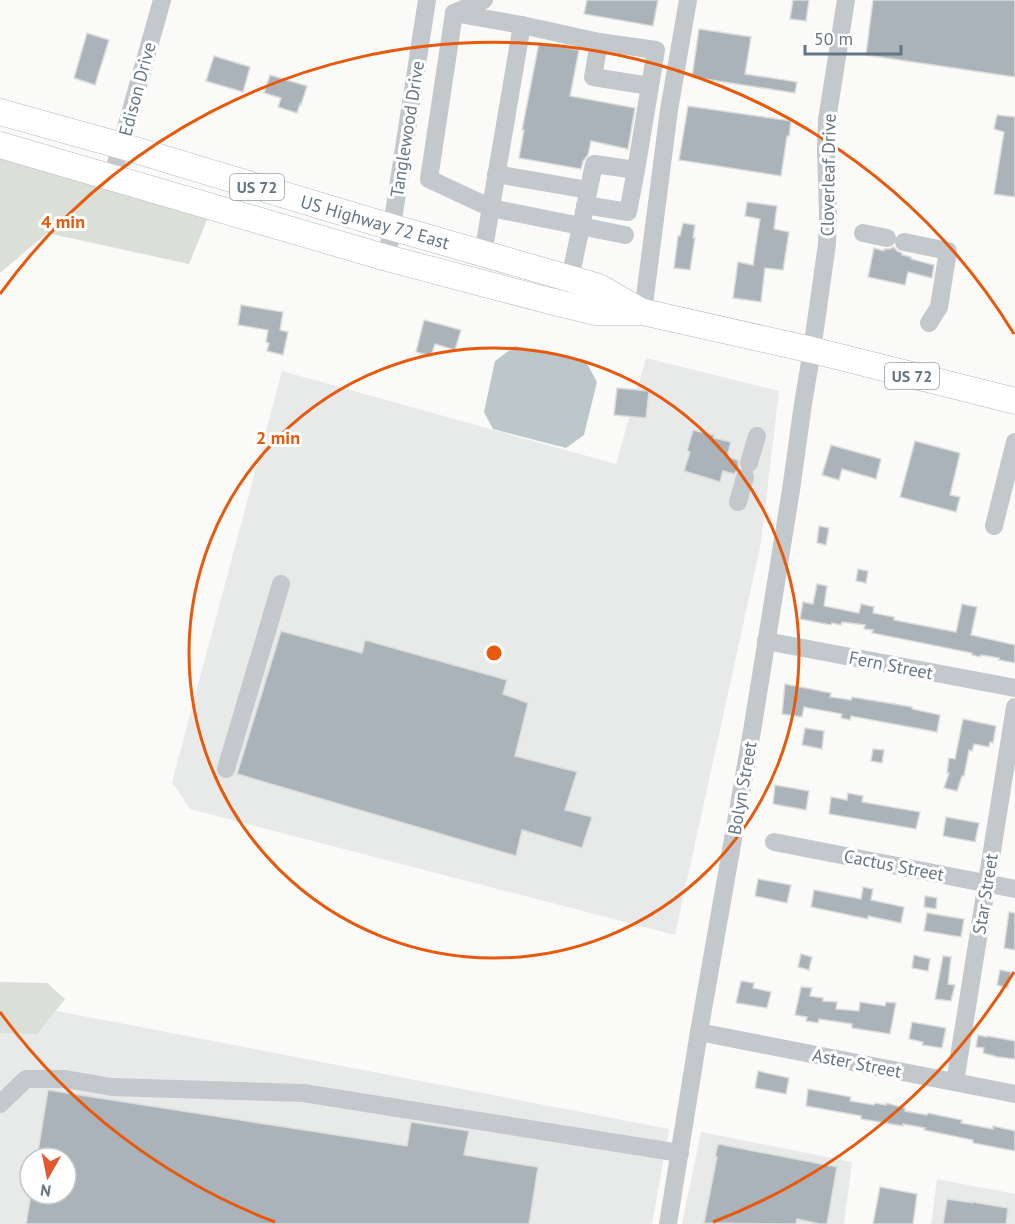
<svg xmlns="http://www.w3.org/2000/svg" width="1015" height="1224" font-family="'PT Sans',sans-serif">
<rect width="100%" height="100%" fill="#fafaf8"/>
<g fill="#e8e9e9" fill-rule="evenodd">
<polygon points="646,358 779,391 761,543 675,935 190,809 172,782 282,371 616,464"/>
<path d="M0 1000 669 1129 652 1224H0ZM30 1158H66V1194H30Z"/>
<polygon points="701,1132 852,1162 844,1224 682,1224"/>
<polygon points="937,1179 1015,1194 1015,1224 931,1224"/>
</g>
<g fill="#dadfd7">
<polygon points="0,153 209,215 189,264 47,233 0,273"/>
<polygon points="0,982 47,983 65,999 37,1034 0,1033"/>
</g>
<polygon fill="#bbc7cb" points="515,346 586,362 597,382 584,435 566,448 493,429 484,412 495,361"/>
<g fill="#aab3b9" stroke="#dcdcda" stroke-width="1.5">
<polygon points="587,0 658,0 653,26 584,14"/>
<polygon points="793,0 809,0 806,21 790,19"/>
<polygon points="873,0 1015,0 1015,77 866,55"/>
<polygon points="699,29 751,37 745,74 797,82 795,93 692,77"/>
<polygon points="87,33 109,40 95,85 74,78"/>
<polygon points="539,43 579,50 570,96 635,108 628,149 591,141 588,155 583,161 581,169 519,158 524,130 522,130"/>
<polygon points="214,56 250,67 243,92 206,81"/>
<polygon points="270,75 307,86 301,105 300,104 297,113 278,107 281,98 264,93"/>
<polygon points="688,106 791,121 789,136 787,136 781,176 679,160"/>
<polygon points="997,115 1015,117 1015,197 994,194 1004,132 994,129"/>
<polygon points="747,202 777,206 774,229 789,232 783,270 765,268 761,302 733,298 738,262 753,265 760,219 745,216"/>
<polygon points="683,223 695,225 693,238 695,238 690,270 674,268 678,236 680,236"/>
<polygon points="894,247 897,251 902,253 902,255 911,257 911,259 934,265 932,278 908,272 905,285 868,277 874,248 884,251 884,249 890,249"/>
<polygon points="241,305 283,312 280,330 288,332 283,355 267,351 269,343 266,342 268,330 238,325"/>
<polygon points="424,320 461,330 455,350 435,344 431,356 416,352"/>
<polygon points="617,388 649,391 646,418 614,415"/>
<polygon points="693,430 714,435 714,438 731,442 727,457 738,460 739,468 734,474 723,471 720,482 684,471 690,452 687,451"/>
<polygon points="915,441 960,453 950,495 960,497 956,512 900,497"/>
<polygon points="831,445 881,459 876,479 842,469 839,480 822,475"/>
<polygon points="819,526 829,528 826,545 817,543"/>
<polygon points="858,569 868,571 866,583 856,581"/>
<polygon points="817,584 827,586 824,606 859,613 861,604 874,607 873,613 894,617 894,620 956,632 962,604 977,607 971,635 1015,645 1015,663 999,660 999,658 981,655 980,657 972,655 972,653 872,633 873,630 864,629 865,625 842,622 841,625 832,623 831,625 800,619 803,602 813,604"/>
<polygon points="281,631 362,653 365,640 507,680 503,694 528,703 515,756 577,772 565,810 592,817 582,848 522,830 516,856 237,774"/>
<polygon points="785,684 831,693 830,697 851,700 852,697 912,707 912,709 940,715 937,732 851,716 850,720 841,718 842,714 804,707 802,717 782,714"/>
<polygon points="963,719 996,726 993,743 990,742 989,747 974,744 972,751 969,750 964,776 962,776 957,791 944,788 949,773 947,773 949,758 955,759"/>
<polygon points="805,728 824,731 822,749 802,745"/>
<polygon points="873,749 884,750 882,763 871,761"/>
<polygon points="775,785 809,791 806,810 773,804"/>
<polygon points="848,793 863,796 862,802 920,812 916,829 829,814 831,797 847,800"/>
<polygon points="946,817 979,823 975,842 943,836"/>
<polygon points="758,879 791,885 787,903 755,896"/>
<polygon points="863,887 873,889 871,900 904,907 901,923 868,916 868,919 811,907 814,890 861,899"/>
<polygon points="925,896 937,898 936,909 924,907"/>
<polygon points="1009,912 1015,913 1015,950 1004,948"/>
<polygon points="927,913 964,919 961,937 924,931"/>
<polygon points="801,954 812,957 809,970 798,967"/>
<polygon points="914,955 930,959 928,971 912,968"/>
<polygon points="943,956 951,957 948,984 955,985 951,1001 935,999"/>
<polygon points="1000,970 1011,972 1008,988 997,985"/>
<polygon points="741,981 754,983 753,988 771,992 767,1008 736,1003"/>
<polygon points="801,987 812,988 810,996 823,998 823,1001 837,1002 836,1009 859,1011 860,1002 885,1006 886,1002 896,1003 890,1034 852,1028 852,1024 819,1019 818,1023 806,1021 807,1017 795,1015"/>
<polygon points="912,1022 946,1028 942,1048 922,1045 923,1042 909,1039"/>
<polygon points="978,1035 987,1037 987,1036 1015,1041 1015,1059 998,1057 983,1053 984,1048 976,1047"/>
<polygon points="758,1071 789,1078 786,1094 755,1088"/>
<polygon points="808,1089 851,1097 850,1101 874,1105 875,1103 886,1105 886,1103 905,1108 905,1111 927,1115 928,1113 962,1120 961,1123 993,1129 993,1126 1015,1131 1015,1151 973,1143 973,1140 924,1130 925,1128 903,1124 903,1126 861,1119 861,1116 806,1106"/>
<polygon points="48,1090 407,1146 411,1122 469,1131 464,1155 538,1167 529,1224 26,1224 31,1194 66,1194 66,1158 37,1158"/>
<polygon points="718,1144 837,1167 827,1224 819,1224 797,1219 796,1224 704,1223 717,1157 715,1157"/>
<polygon points="880,1187 917,1194 913,1224 873,1224"/>
<polygon points="947,1199 973,1203 973,1202 1008,1208 1006,1224 943,1224"/>
</g>
<g fill="none" stroke-linecap="round" stroke-linejoin="round">
<defs>
<g id="highway">
<polyline points="0,112 122,146 391,227 599,287 640,311"/>
<polyline points="0,145 387,258 550,301 596,312 643,312 812,350 1015,401"/>
</g>
</defs>
<use href="#highway" stroke="#b4b9bd" stroke-width="27"/>
<g stroke="#c3c8cc" stroke-width="18">
<polyline points="454,13 429,179 491,208 625,235"/>
<polyline points="454,13 522,25 483,254"/>
<polyline points="454,13 484,0"/>
<polyline points="522,25 599,42 656,50 636,170"/>
<polyline points="599,42 593,77 650,86"/>
<polyline points="496,174 588,190"/>
<polyline points="112,178 162,0"/>
<polyline points="863,233 887,238"/>
<polyline points="904,242 948,251 939,307 929,323"/>
<polyline points="387,258 427,0"/>
<polyline points="570,279 594,164 636,170 628,212 585,205"/>
<polyline points="643,312 669,110 688,0"/>
<polyline points="749,463 757,436"/>
<polyline points="738,502 745,477"/>
<polyline points="994,526 1015,442"/>
<polyline points="766,641 1015,688"/>
<polyline points="226,769 281,584"/>
<polyline points="774,842 1015,889"/>
<polyline points="699,1032 1015,1094"/>
<polyline points="955,1082 1015,707"/>
<polyline points="0,1104 26,1079 65,1079 112,1087 303,1093 680,1153"/>
<polyline points="668,1224 699,1032 752,731 791,490 803,404 812,350 827,244 828,213 826,151 827,120 846,0"/>
</g>
<use href="#highway" stroke="#fff" stroke-width="26"/>
</g>
<g fill="none" stroke="#e8590c" stroke-width="3">
<circle cx="494" cy="653" r="305"/>
<path d="M1014 972A610 610 0 0 1 713 1222M275 1222A610 610 0 0 1 0 1012M0 294A610 610 0 0 1 1014 334"/>
</g>
<g text-anchor="middle" dominant-baseline="central" stroke-width="6" stroke-linejoin="round" paint-order="stroke">
<g fill="#fff" stroke="#939fa8" stroke-width="1.5">
<rect x="230" y="174" width="54" height="26" rx="4.5"/>
<rect x="885" y="363" width="54" height="26" rx="4.5"/>
</g>
<g font-size="16" font-weight="bold" fill="#657683">
<text x="257" y="187">US 72</text>
<text x="912" y="376">US 72</text>
</g>
<g font-size="18" fill="#657683" stroke="#fff">
<text transform="translate(137 89) rotate(-75)">Edison Drive</text>
<text transform="translate(407 129) rotate(-81)">Tanglewood Drive</text>
<text transform="translate(828 175) rotate(-89)">Cloverleaf Drive</text>
<text transform="translate(375 222) rotate(16)">US Highway 72 East</text>
<text transform="translate(891 665) rotate(11)">Fern Street</text>
<text transform="translate(742 788) rotate(-80)">Bolyn Street</text>
<text transform="translate(894 865) rotate(11)">Cactus Street</text>
<text transform="translate(985 894) rotate(-81)">Star Street</text>
<text transform="translate(857 1063) rotate(11)">Aster Street</text>
</g>
</g>
<circle cx="494" cy="653" r="9" fill="#e8590c" stroke="#fff" stroke-width="3"/>
<g font-size="18" text-anchor="middle" font-weight="bold" fill="#e8590c" stroke="#fff" stroke-width="6" stroke-linejoin="round" paint-order="stroke">
<text x="63" y="228">4 min</text>
<text x="278" y="444">2 min</text>
</g>
<g transform="translate(48 1176) rotate(189)"><circle r="28" fill="#ffffff" stroke="#c1c8cd" stroke-width="1.5"/>
<path d="M0-4.5L10 22L0 15L-10 22Z" fill="#e4572e"/>
<text y="-9" font-size="16" font-weight="bold" text-anchor="middle" fill="#657683">N</text>
</g>
<path d="M805 45v9h96v-9" fill="none" stroke="#657683" stroke-width="3"/>
<text x="814" y="45" font-size="18" fill="#657683" stroke="#ffffff" stroke-width="4.5" paint-order="stroke">50 m</text>
</svg>
